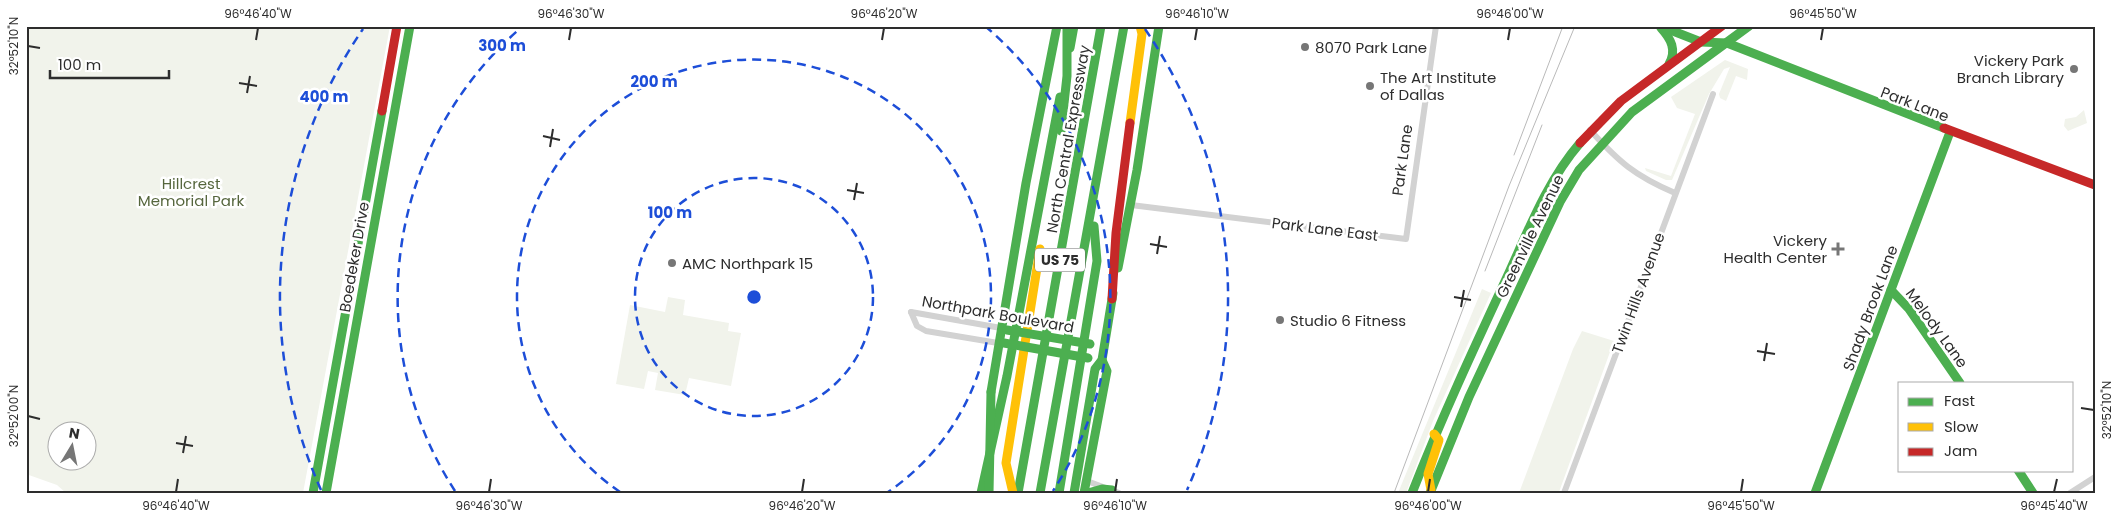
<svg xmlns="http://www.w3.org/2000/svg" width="2121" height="519" font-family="Poppins,sans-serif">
<rect width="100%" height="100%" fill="#fff"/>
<g fill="#f1f3eb" fill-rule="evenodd">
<path d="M26 26H390L303 493H66L57 485 26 474ZM58 432H88V462H58Z"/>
<polygon points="1725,60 1748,69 1747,80 1736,76 1726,101 1720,98 1719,94 1730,67 1724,69 1709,94 1672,180 1666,180 1646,171 1645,168 1671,176 1695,114 1677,108 1671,97"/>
<polygon points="2084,110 2087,123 2068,131 2064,126 2065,119 2076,117"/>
<polygon points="1482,289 1491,293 1433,421 1406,493 1398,493"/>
<polygon points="668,297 685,300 683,315 729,323 728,331 741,333 731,386 689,378 685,395 655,390 658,373 648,371 644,389 616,384 630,305 665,312"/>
<polygon points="1582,331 1614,341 1559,492 1519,493 1573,349"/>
</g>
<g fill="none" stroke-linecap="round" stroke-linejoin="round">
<g stroke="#d2d2d2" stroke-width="6">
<path d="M1590 130C1619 162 1635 176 1675 193"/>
<polyline points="1131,205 1406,239 1436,26"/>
<polyline points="911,312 917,326 926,331 998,343"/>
<polyline points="911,312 1001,328"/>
<polyline points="1087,481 1119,493"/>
<polyline points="1564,493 1713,94"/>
<polyline points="2070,493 2095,477"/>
</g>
<g stroke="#4caf50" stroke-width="9">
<polyline points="1660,26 1701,42 1727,43 1944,128"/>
<path d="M1661 28C1671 39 1677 50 1669 64"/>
<polyline points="1070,48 1074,26"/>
<polyline points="1118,268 1137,170 1159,26"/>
<polyline points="1891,290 1909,309 1960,383"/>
<polyline points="991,392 1026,183 1057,26"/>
<polyline points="2018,470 2033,493"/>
<polyline points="313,493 382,111"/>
<polyline points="326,493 410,26"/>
<polyline points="981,493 1007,376 1060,97"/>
<polyline points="1018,493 1101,26"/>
<polyline points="1040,493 1124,26"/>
<polyline points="1059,493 1097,261 1094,226"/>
<polyline points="1074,493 1095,369 1102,360 1113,293"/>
<polyline points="1084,493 1107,371 1102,360"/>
<polyline points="1088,493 1102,489 1112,490"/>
<path d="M1412 493C1441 419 1474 348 1507 277 1528 231 1547 181 1580 143"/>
<polyline points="1430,493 1469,397 1560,202 1579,170 1632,112 1749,26"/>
<polyline points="1815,493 1950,132"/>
</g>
<g stroke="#ffc107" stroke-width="9">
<polyline points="1130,123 1142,34 1140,26"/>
<polyline points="1431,490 1428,474 1439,440 1434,434"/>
<polyline points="1013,493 1006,463 1040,249"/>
</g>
<g stroke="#c62828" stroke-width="9">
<polyline points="382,111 397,26"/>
<polyline points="1944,128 2095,185"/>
<polyline points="1580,143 1621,101 1722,26"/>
<polyline points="1112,299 1116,233 1130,123"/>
</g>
<g stroke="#b9b9b9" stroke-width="1">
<polyline points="1514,155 1563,26"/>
<polyline points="1485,271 1542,125"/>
<polyline points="1394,493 1509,186 1575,26"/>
</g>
<g stroke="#4caf50" stroke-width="9">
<polyline points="1061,131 1067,76 1067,26"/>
<polyline points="1007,330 1090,344"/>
<polyline points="1004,343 1088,358"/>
<polyline points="989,493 991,392"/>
</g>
</g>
<path fill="none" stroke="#2d2d2d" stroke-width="2" d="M256 40 258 28M569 40 571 28M882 40 884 28M1195 40 1197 28M1508 40 1510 28M1821 40 1823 28M28 46 40 48M239 83 257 86M247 93 250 76M543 136 560 140M550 147 553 129M847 190 864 193M854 200 857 183M1150 244 1167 247M1157 254 1160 236M1454 297 1471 300M1461 307 1464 290M1757 351 1775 354M1764 361 1767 343M2081 408 2094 410M28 416 40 419M176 443 193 446M183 453 186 436M176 492 178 479M489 492 491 479M802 492 804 479M1115 492 1117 479M1428 492 1430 479M1741 492 1743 479M2054 492 2057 479"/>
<g fill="none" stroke="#1d4ed8" stroke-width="2.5" stroke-dasharray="9 6">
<circle cx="754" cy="297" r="119"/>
<path d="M620 492A237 237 0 1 1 888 492"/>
<path d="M455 491A356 356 0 0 1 523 26M985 26A356 356 0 0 1 1053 491"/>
<path d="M321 490A474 474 0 0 1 363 29M1145 29A474 474 0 0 1 1187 490"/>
</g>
<g fill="#767676" stroke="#fff" stroke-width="2">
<circle cx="1305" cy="47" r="5"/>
<circle cx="2074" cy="69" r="5"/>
<circle cx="1370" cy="86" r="5"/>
<path d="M1835.5 241.5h5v5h5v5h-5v5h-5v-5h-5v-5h5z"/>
<circle cx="672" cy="263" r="5"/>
<circle cx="1280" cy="320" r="5"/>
</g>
<g text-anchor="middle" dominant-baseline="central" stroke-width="5" stroke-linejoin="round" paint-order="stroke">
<rect fill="#fff" stroke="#6c6c6c" stroke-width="1" x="1035" y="248.5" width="50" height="23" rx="4"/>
<g font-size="14" font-weight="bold" fill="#2d2d2d">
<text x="1060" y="260">US 75</text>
</g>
<g font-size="15" fill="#2d2d2d" stroke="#fff" text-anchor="start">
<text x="1315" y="47">8070 Park Lane</text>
<text x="2064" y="60" text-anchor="end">Vickery Park<tspan x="2064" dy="17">Branch Library</tspan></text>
<text x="1380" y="77">The Art Institute<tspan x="1380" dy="17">of Dallas</tspan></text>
<text x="1827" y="240" text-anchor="end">Vickery<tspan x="1827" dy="17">Health Center</tspan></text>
<text x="682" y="263">AMC Northpark 15</text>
<text x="1290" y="320">Studio 6 Fitness</text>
</g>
<g font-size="15" fill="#2d2d2d" stroke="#fff">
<text transform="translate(1915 104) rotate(21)">Park Lane</text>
<text transform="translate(1068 139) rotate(-80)">North Central Expressway</text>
<text transform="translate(1402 160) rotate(-82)">Park Lane</text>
<text transform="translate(1325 229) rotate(7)">Park Lane East</text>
<text transform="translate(1530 236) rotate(-64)">Greenville Avenue</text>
<text transform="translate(354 257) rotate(-80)">Boedeker Drive</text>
<text transform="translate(1638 293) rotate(-70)">Twin Hills Avenue</text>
<text transform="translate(1870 308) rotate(-70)">Shady Brook Lane</text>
<text transform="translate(998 314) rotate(10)">Northpark Boulevard</text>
<text transform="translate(1937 328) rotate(54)">Melody Lane</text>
</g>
<g font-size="15" fill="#56663d" stroke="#fff">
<text x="191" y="183">Hillcrest<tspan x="191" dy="17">Memorial Park</tspan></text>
</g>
</g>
<circle cx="754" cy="297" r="8" fill="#1d4ed8" stroke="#fff" stroke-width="2.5"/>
<g font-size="15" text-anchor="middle" font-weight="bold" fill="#1d4ed8" stroke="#fff" stroke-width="5" stroke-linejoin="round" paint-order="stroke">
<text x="502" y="51">300 m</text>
<text x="654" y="87">200 m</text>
<text x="324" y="102">400 m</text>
<text x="670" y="218">100 m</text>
</g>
<rect width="2121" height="519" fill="none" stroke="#ffffff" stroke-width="55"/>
<rect x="1898" y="382" width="175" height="90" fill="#ffffff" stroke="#ababab"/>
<rect x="1908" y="398" width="25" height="8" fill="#4caf50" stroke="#ababab"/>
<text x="1944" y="406" font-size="15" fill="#2d2d2d">Fast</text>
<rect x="1908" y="423" width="25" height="8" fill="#ffc107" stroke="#ababab"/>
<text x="1944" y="432" font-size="15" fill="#2d2d2d">Slow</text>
<rect x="1908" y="448" width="25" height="8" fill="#c62828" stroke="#ababab"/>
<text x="1944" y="456" font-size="15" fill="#2d2d2d">Jam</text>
<g transform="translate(72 446) rotate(10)"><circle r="24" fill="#ffffff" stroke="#ababab"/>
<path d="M0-4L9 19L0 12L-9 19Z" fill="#767676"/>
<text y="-8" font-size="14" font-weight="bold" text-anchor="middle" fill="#2d2d2d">N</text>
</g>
<path d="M50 70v8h119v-8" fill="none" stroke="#2d2d2d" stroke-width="2.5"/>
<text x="58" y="70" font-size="15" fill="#2d2d2d" stroke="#ffffff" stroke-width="4" paint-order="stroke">100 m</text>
<rect x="28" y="28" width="2066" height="464" fill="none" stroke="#2d2d2d" stroke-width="2"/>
<g font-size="12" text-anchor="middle" fill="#2d2d2d">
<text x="258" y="18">96°46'40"W</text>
<text x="571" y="18">96°46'30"W</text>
<text x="884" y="18">96°46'20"W</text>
<text x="1197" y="18">96°46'10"W</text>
<text x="1510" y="18">96°46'00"W</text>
<text x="1823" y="18">96°45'50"W</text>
<text transform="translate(14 46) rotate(-90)" y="4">32°52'10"N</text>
<text transform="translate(2107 410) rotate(-90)" y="4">32°52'10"N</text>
<text transform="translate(14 416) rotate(-90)" y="4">32°52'00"N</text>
<text x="176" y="510">96°46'40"W</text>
<text x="489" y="510">96°46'30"W</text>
<text x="802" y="510">96°46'20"W</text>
<text x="1115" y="510">96°46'10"W</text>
<text x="1428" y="510">96°46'00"W</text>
<text x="1741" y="510">96°45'50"W</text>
<text x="2054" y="510">96°45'40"W</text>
</g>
</svg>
